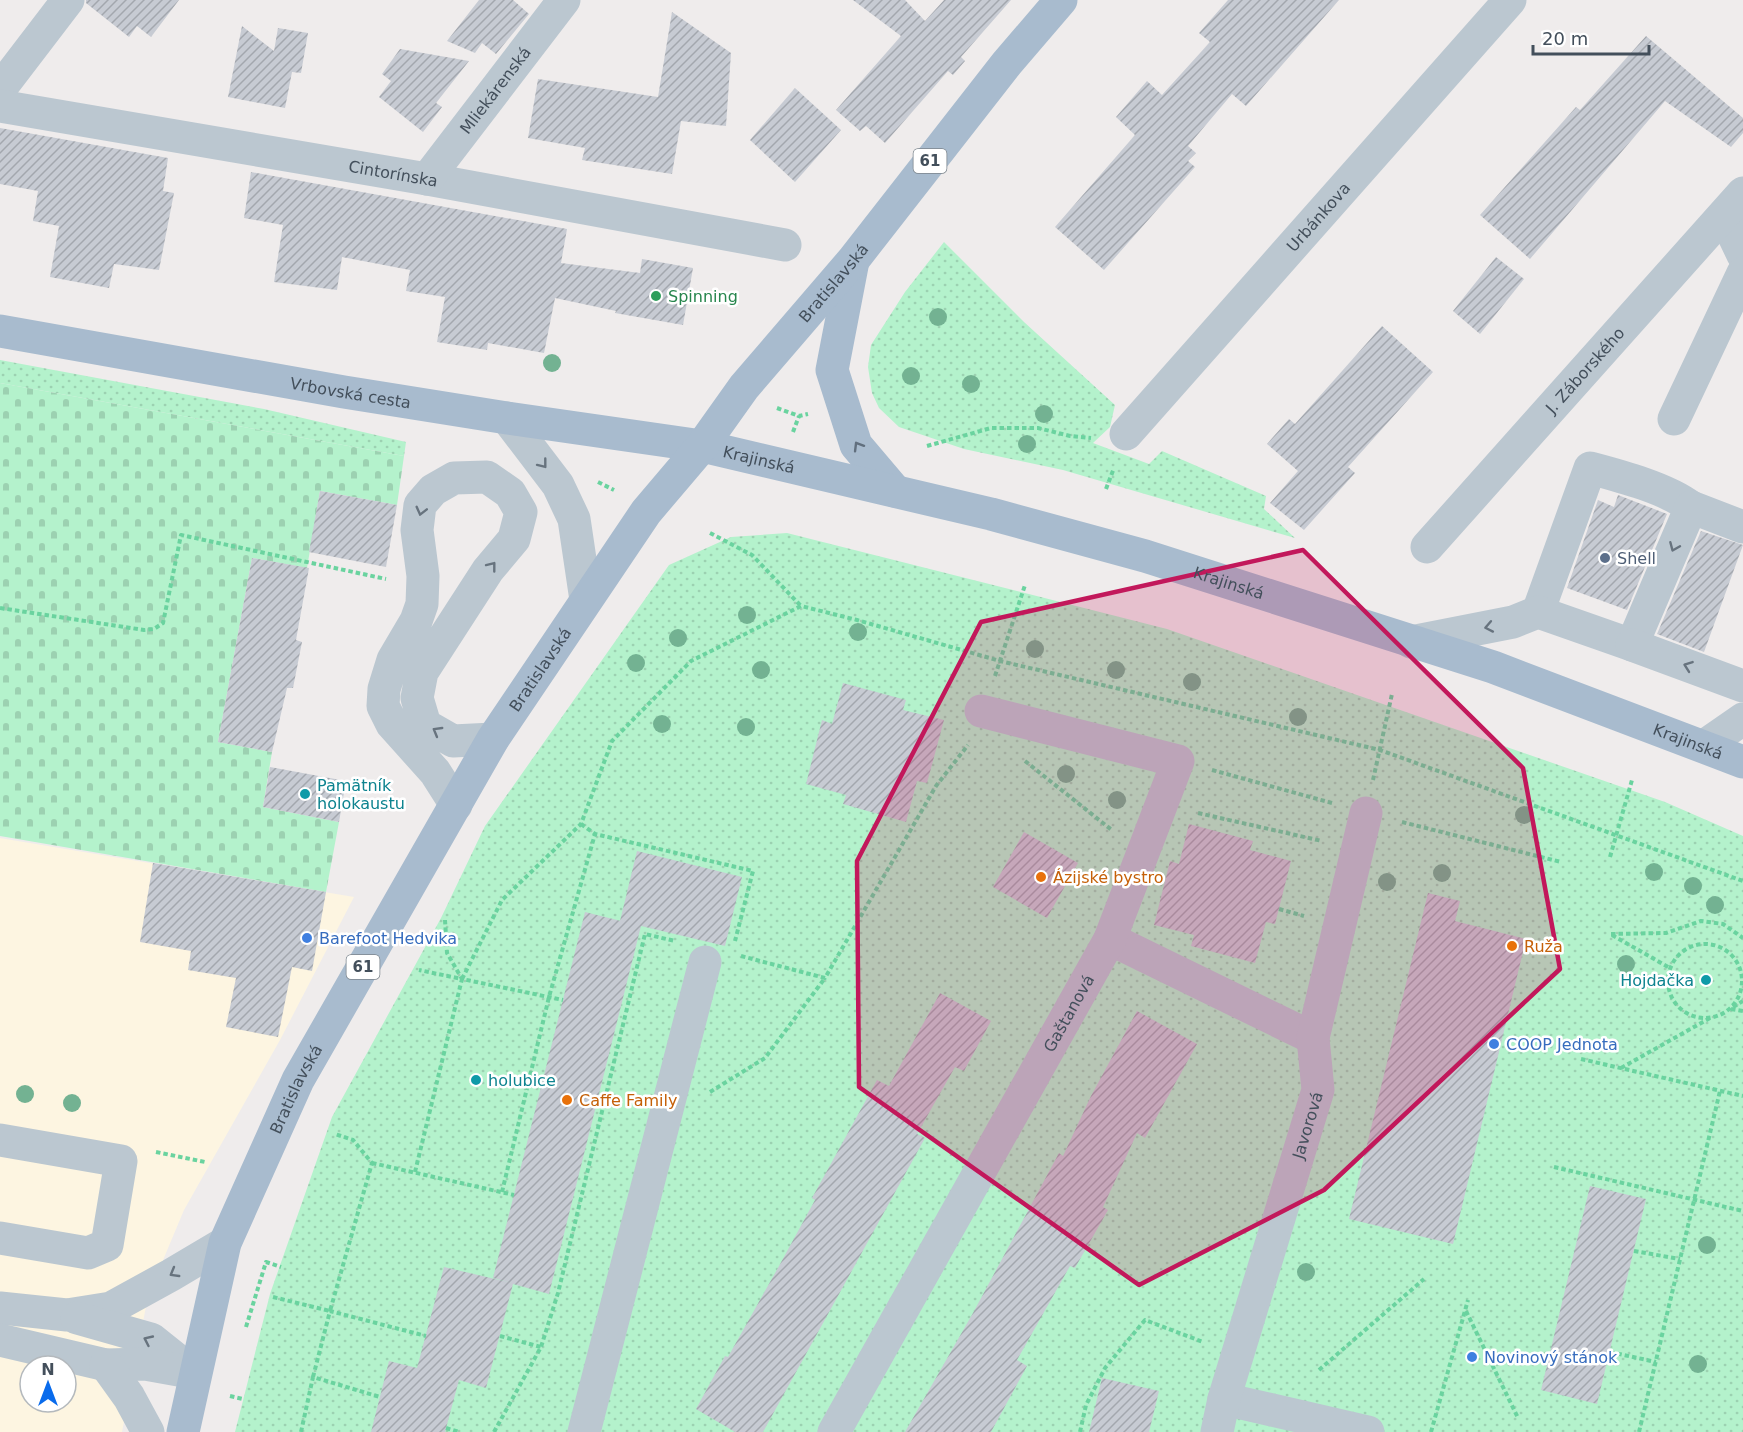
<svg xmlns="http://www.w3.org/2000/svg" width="1743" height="1432" font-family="'DejaVu Sans',sans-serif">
<defs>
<pattern id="grass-dots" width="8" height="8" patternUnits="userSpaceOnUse" patternTransform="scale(1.5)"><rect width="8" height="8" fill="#b4f2cc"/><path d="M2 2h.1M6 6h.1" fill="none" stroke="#9cd1b1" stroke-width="1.8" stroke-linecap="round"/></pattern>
<pattern id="cemetery-stones" width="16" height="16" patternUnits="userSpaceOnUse" patternTransform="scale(1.5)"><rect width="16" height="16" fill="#b4f2cc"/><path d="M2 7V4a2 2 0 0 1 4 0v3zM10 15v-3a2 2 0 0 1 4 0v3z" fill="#9cd1b1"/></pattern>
<pattern id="building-hatch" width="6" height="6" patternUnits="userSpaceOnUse" patternTransform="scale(1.5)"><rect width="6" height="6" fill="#c7cbd3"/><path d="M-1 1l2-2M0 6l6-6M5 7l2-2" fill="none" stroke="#a3a7ae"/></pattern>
</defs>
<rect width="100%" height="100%" fill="#efecec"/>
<path fill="#fdf5e1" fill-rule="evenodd" d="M0 838 354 897 280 1040 184 1210 148 1296 122 1432H0ZM30 1366H66V1402H30Z"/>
<g fill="url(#grass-dots)">
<polygon points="944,242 1024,322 1115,405 1110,427 1093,443 1149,464 1162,451 1266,496 1264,509 1295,538 1063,470 964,449 899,427 879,408 872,393 868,367 871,345 905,292"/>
<polygon points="0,360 264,409 406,442 404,456 0,383"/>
<polygon points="787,533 1167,629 1665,802 1743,836 1743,1432 235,1432 270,1294 332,1117 441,918 485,826 669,565 731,537"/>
</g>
<polygon fill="url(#cemetery-stones)" points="0,383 404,456 397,505 320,491 307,568 252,558 218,742 272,752 263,807 339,822 326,892 0,836"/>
<g fill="url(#building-hatch)">
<polygon points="86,0 179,0 151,37 137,26 129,37 86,3"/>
<polygon points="479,0 513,0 529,14 496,54 482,43 475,53 447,41"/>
<polygon points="853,0 905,0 925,21 944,0 1011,0 961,57 965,61 953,75 948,71 885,143 866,126 860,131 836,110 901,36"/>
<polygon points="1228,0 1339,0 1246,106 1232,94 1188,146 1196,153 1188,161 1195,167 1104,270 1055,227 1135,135 1116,117 1147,81 1162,95 1210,42 1199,33"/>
<polygon points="672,12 731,53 726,126 681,121 672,174 582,160 585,148 528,138 538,79 658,97"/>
<polygon points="242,26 274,51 278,28 308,33 301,73 292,72 285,108 228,97"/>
<polygon points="1646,36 1743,118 1743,133 1731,147 1665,101 1530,259 1480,215 1576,107 1580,110"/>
<polygon points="400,49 469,61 436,103 442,107 423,132 379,97 391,81 382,74"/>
<polygon points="795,88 841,130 795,182 750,140"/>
<polygon points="0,128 168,158 163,191 174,193 159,270 114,264 109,288 50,277 59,226 33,221 38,191 0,184"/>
<polygon points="251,172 567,229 561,263 640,273 642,259 693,268 683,325 615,313 616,311 555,298 544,353 488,343 487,350 437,342 445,297 406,291 410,270 342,257 337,290 274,282 283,225 244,218"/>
<polygon points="1496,257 1524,279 1480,334 1453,311"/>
<polygon points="1382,326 1433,372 1348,467 1355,473 1304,530 1270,503 1298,471 1267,444 1289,419 1295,424"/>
<polygon points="320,491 397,505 386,567 309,552"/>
<polygon points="1618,495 1667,514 1627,610 1567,588 1598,500 1614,507"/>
<polygon points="1701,531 1743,545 1704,652 1657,634"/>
<polygon points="252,558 309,568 296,640 302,642 293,688 287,688 272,752 218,742"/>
<polygon points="843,683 906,700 903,710 944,720 927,783 917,781 906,822 843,804 846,795 806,784 822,720 832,724"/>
<polygon points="270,767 346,781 339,822 263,807"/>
<polygon points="1189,824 1253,841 1250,850 1291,861 1275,924 1266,922 1255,963 1191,946 1194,935 1154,925 1170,861 1179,864"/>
<polygon points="1024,832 1078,863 1047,918 993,887"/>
<polygon points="637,851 742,877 725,946 641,926 549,1294 513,1284 486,1388 459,1380 445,1432 371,1432 389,1361 417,1368 444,1267 512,1283 493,1278 585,912 629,923 620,921"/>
<polygon points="153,863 326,892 312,971 292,967 278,1037 226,1027 236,978 188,970 191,951 140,942"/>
<polygon points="1428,893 1460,901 1455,921 1526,939 1453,1244 1349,1219"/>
<polygon points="940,993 991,1021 964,1071 955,1067 917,1134 925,1138 763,1432 735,1432 696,1409 725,1356 728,1357 779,1266 815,1200 812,1198 877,1080 889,1086"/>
<polygon points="1137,1011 1197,1044 1145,1138 1137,1133 1103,1207 1108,1210 1075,1268 1070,1266 1017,1360 1027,1366 991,1432 905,1432 973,1313 1059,1153 1063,1156 1091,1096"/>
<polygon points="1590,1186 1646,1199 1597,1404 1541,1390"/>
<polygon points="1102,1378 1159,1391 1149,1432 1089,1432"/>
</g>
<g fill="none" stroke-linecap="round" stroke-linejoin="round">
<g stroke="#6ad39f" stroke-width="4" stroke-dasharray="4.5 3" stroke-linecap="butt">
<polyline points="777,408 799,416 808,414"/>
<polyline points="793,432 799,416"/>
<polyline points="927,446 991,428 1038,428 1070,436 1091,438"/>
<polyline points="598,482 614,490"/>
<polyline points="1106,489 1114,468"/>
<polyline points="710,533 752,555 801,606"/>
<polyline points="0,608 144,630 154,629 163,623 181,535 386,579"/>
<polyline points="995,676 1025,585"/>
<polyline points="1025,761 1113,831"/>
<polyline points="1212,770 1332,803"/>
<polyline points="1373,780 1392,694"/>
<polyline points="1198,813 1322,841"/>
<polyline points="1402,822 1561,862"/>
<polyline points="581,824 595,834 753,871 735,941"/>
<polyline points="1610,857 1632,780"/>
<polyline points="1279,909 1304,916"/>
<polyline points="445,920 447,953 462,979 563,1000"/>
<polyline points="1611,934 1666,933 1701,921 1723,924 1743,938"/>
<polyline points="1612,935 1670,968"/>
<circle cx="1705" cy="981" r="37"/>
<polyline points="741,956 825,978 936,786 968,745"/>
<polyline points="462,979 502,900 581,824 612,741 691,661 801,606 857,620 1000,661 1380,750 1743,881"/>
<polyline points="1733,1007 1743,1001"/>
<polyline points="1731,1009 1743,1011"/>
<polyline points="1581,1059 1743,1096"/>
<polyline points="1621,1068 1710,1018"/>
<polyline points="710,1092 765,1058 825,978"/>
<polyline points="156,1152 205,1162"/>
<polyline points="372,1163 514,1195"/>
<polyline points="1554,1167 1743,1211"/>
<polyline points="415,1172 462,979 419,970"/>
<polyline points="502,1192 549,997 595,834"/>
<polyline points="1634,1251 1680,1259"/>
<polyline points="273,1297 330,1311 372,1163 353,1140 335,1134"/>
<polyline points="1466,1311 1518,1418"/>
<polyline points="246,1327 266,1262 281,1267"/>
<polyline points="500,1336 541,1347"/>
<polyline points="1610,1352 1656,1362"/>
<polyline points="1319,1370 1424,1279"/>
<polyline points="313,1377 330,1311 426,1336"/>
<polyline points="230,1396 243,1399"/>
<polyline points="446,1428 459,1432"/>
<polyline points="301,1432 313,1377 380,1397"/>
<polyline points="494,1432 541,1347 558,1293 645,934 675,941"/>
<polyline points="1080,1432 1086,1405 1105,1368 1145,1320 1203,1342"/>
<polyline points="1431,1432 1468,1300"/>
<polyline points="1639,1432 1720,1091"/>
</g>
<g stroke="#bbc7d0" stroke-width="33">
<polyline points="0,89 68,0"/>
<path id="s1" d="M0 106 427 179 785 245"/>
<path id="s2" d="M427 179 564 0"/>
<polyline points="1724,215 1743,255"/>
<polyline points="507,418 558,485 574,519 586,600"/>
<polyline points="1674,419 1743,273"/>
<path id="s3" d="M1126 434 1510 0"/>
<path id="s4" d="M1427 547 1743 193"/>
<path d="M1538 612 1590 468C1620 476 1666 488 1691 507"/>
<polyline points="1411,642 1513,622 1538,612 1632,645 1691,507 1743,527"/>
<polyline points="1632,645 1743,686"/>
<polyline points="1704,746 1743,719"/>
<polyline points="456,805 435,772 392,724 383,706 384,689 393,660 416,621 422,604 423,576 417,530 420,505 433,490 454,478 487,477 510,493 521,512 514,539 488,570 422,672 417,698 425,725 453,741 493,739"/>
<polyline points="1110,939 1313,1038"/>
<polyline points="0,1140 121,1161 107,1245 88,1253 0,1238"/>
<polyline points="0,1308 67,1315 111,1308 171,1275 225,1243"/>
<polyline points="77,1318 151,1339 191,1371"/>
<polyline points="0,1340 106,1365 145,1364 195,1373"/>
<polyline points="106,1365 129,1397 148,1432"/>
<polyline points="1224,1399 1368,1432"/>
<polyline points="584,1432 705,962"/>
<path id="s5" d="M834 1432 1110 939 1178 761 981 711"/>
<path id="s6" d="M1217 1432 1224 1399 1318 1090 1313 1038 1366 813"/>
</g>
<g stroke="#a8bbce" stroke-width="33">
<polyline points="853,261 832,370 856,445 895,491"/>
<path id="s7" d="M0 331 344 392 507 418 702 446 991 514 1145 556 1493 667 1743 762"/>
<path id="s8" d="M183 1432 225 1243 298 1080 493 739 646 512 702 446 744 387 854 259 1007 63 1061 0"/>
</g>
</g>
<g fill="#73b292">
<circle cx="938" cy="317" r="9"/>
<circle cx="552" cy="363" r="9"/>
<circle cx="911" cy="376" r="9"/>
<circle cx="971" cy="384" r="9"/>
<circle cx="1044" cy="414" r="9"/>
<circle cx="1027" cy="444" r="9"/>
<circle cx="747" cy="615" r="9"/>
<circle cx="858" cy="632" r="9"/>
<circle cx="678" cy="638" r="9"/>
<circle cx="1035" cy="649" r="9"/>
<circle cx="636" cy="663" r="9"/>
<circle cx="761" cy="670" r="9"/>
<circle cx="1116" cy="670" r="9"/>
<circle cx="1192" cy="682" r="9"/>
<circle cx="1298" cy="717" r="9"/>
<circle cx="662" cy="724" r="9"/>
<circle cx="746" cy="727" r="9"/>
<circle cx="1066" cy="774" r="9"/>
<circle cx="1117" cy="800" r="9"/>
<circle cx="1524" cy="815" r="9"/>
<circle cx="1654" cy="872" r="9"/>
<circle cx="1442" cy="873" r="9"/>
<circle cx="1387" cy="882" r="9"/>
<circle cx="1693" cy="886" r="9"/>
<circle cx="1715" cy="905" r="9"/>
<circle cx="1626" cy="964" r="9"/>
<circle cx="25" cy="1094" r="9"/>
<circle cx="72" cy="1103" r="9"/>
<circle cx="1707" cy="1245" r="9"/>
<circle cx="1306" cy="1272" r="9"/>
<circle cx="1698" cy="1364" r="9"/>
</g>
<defs><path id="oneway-chevron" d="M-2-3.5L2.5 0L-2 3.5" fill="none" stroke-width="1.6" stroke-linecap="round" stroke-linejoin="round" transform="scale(1.5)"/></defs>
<use stroke="#616f7e" href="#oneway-chevron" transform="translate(858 446) rotate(-121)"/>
<g stroke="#67737e">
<use href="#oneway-chevron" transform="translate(543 464) rotate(52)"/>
<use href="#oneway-chevron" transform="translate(421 511) rotate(104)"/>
<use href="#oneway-chevron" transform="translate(1674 547) rotate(113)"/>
<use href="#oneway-chevron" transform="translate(492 566) rotate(-52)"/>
<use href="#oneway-chevron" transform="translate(1489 627) rotate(169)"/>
<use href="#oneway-chevron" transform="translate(1688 666) rotate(-160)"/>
<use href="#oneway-chevron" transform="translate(437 731) rotate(-150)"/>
<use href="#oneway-chevron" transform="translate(174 1273) rotate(150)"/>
<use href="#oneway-chevron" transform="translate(148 1340) rotate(-155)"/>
</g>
<path fill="#c2185b" fill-opacity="0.2" stroke="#c2185b" stroke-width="4.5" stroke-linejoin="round" d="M1303 550 1523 768 1560 969 1324 1190 1139 1285 859 1087 857 861 981 622Z"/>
<circle fill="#2e9e5b" stroke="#fff" stroke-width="2" cx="656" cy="296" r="6"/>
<circle fill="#5c6f8a" stroke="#fff" stroke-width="2" cx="1605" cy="558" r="6"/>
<g fill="#0f9aa8" stroke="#fff" stroke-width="2">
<circle cx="305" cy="794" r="6"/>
<circle cx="1706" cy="980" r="6"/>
<circle cx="476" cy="1080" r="6"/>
</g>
<g fill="#e8710a" stroke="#fff" stroke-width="2">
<circle cx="1041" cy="877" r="6"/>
<circle cx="1512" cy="946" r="6"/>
<circle cx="567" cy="1100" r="6"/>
</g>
<g fill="#3f7fe0" stroke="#fff" stroke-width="2">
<circle cx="307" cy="938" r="6"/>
<circle cx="1494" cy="1044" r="6"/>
<circle cx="1472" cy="1357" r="6"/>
</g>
<g text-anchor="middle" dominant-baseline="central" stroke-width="5" stroke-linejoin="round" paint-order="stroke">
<g fill="#fff" stroke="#7b848c" stroke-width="1.5">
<rect x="913.5" y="149" width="33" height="24" rx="4.5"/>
<rect x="346.5" y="955" width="33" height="24" rx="4.5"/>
</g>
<g font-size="15" font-weight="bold" fill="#434f5b">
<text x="930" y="161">61</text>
<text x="363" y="967">61</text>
</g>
<g font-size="16" fill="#434f5b" stroke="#fff">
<text stroke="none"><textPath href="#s2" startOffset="112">Mliekárenská</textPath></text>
<text stroke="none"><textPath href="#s1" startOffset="399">Cintorínska</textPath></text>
<text stroke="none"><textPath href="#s3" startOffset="290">Urbánkova</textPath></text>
<text stroke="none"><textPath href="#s8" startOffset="1335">Bratislavská</textPath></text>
<text stroke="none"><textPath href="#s4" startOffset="237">J. Záborského</textPath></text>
<text stroke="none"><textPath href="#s7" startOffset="356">Vrbovská cesta</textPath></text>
<text stroke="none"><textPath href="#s7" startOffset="770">Krajinská</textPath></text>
<text stroke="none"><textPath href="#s7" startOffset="1256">Krajinská</textPath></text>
<text stroke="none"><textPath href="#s8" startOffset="849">Bratislavská</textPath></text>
<text stroke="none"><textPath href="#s7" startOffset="1742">Krajinská</textPath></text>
<text stroke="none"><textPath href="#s5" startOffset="480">Gaštanová</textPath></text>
<text stroke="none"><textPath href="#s8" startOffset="363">Bratislavská</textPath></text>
<text stroke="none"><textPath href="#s6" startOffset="320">Javorová</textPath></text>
</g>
<g font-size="16" fill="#27864d" stroke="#fff" text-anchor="start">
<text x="668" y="296">Spinning</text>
</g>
<g font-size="16" fill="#4e5e75" stroke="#fff" text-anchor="start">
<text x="1617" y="558">Shell</text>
</g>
<g font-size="16" fill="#0d838f" stroke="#fff" text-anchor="start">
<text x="317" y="785">Pamätník<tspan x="317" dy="18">holokaustu</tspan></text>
<text x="1694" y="980" text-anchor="end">Hojdačka</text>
<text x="488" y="1080">holubice</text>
</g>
<g font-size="16" fill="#c56008" stroke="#fff" text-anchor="start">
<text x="1053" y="877">Ázijské bystro</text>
<text x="1524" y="946">Ruža</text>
<text x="579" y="1100">Caffe Family</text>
</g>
<g font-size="16" fill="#366cbe" stroke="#fff" text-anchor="start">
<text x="319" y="938">Barefoot Hedvika</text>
<text x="1506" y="1044">COOP Jednota</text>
<text x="1484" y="1357">Novinový stánok</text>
</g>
</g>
<g transform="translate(48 1384)"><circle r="28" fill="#ffffff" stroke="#b4b9bd" stroke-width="1.5"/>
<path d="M0-4.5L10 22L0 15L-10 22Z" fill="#096bec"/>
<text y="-9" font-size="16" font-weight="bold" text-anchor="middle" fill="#434f5b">N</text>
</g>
<path d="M1533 45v9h116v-9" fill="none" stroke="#434f5b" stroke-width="3"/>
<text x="1542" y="45" font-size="18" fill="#434f5b" stroke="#ffffff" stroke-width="4.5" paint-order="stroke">20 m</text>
</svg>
